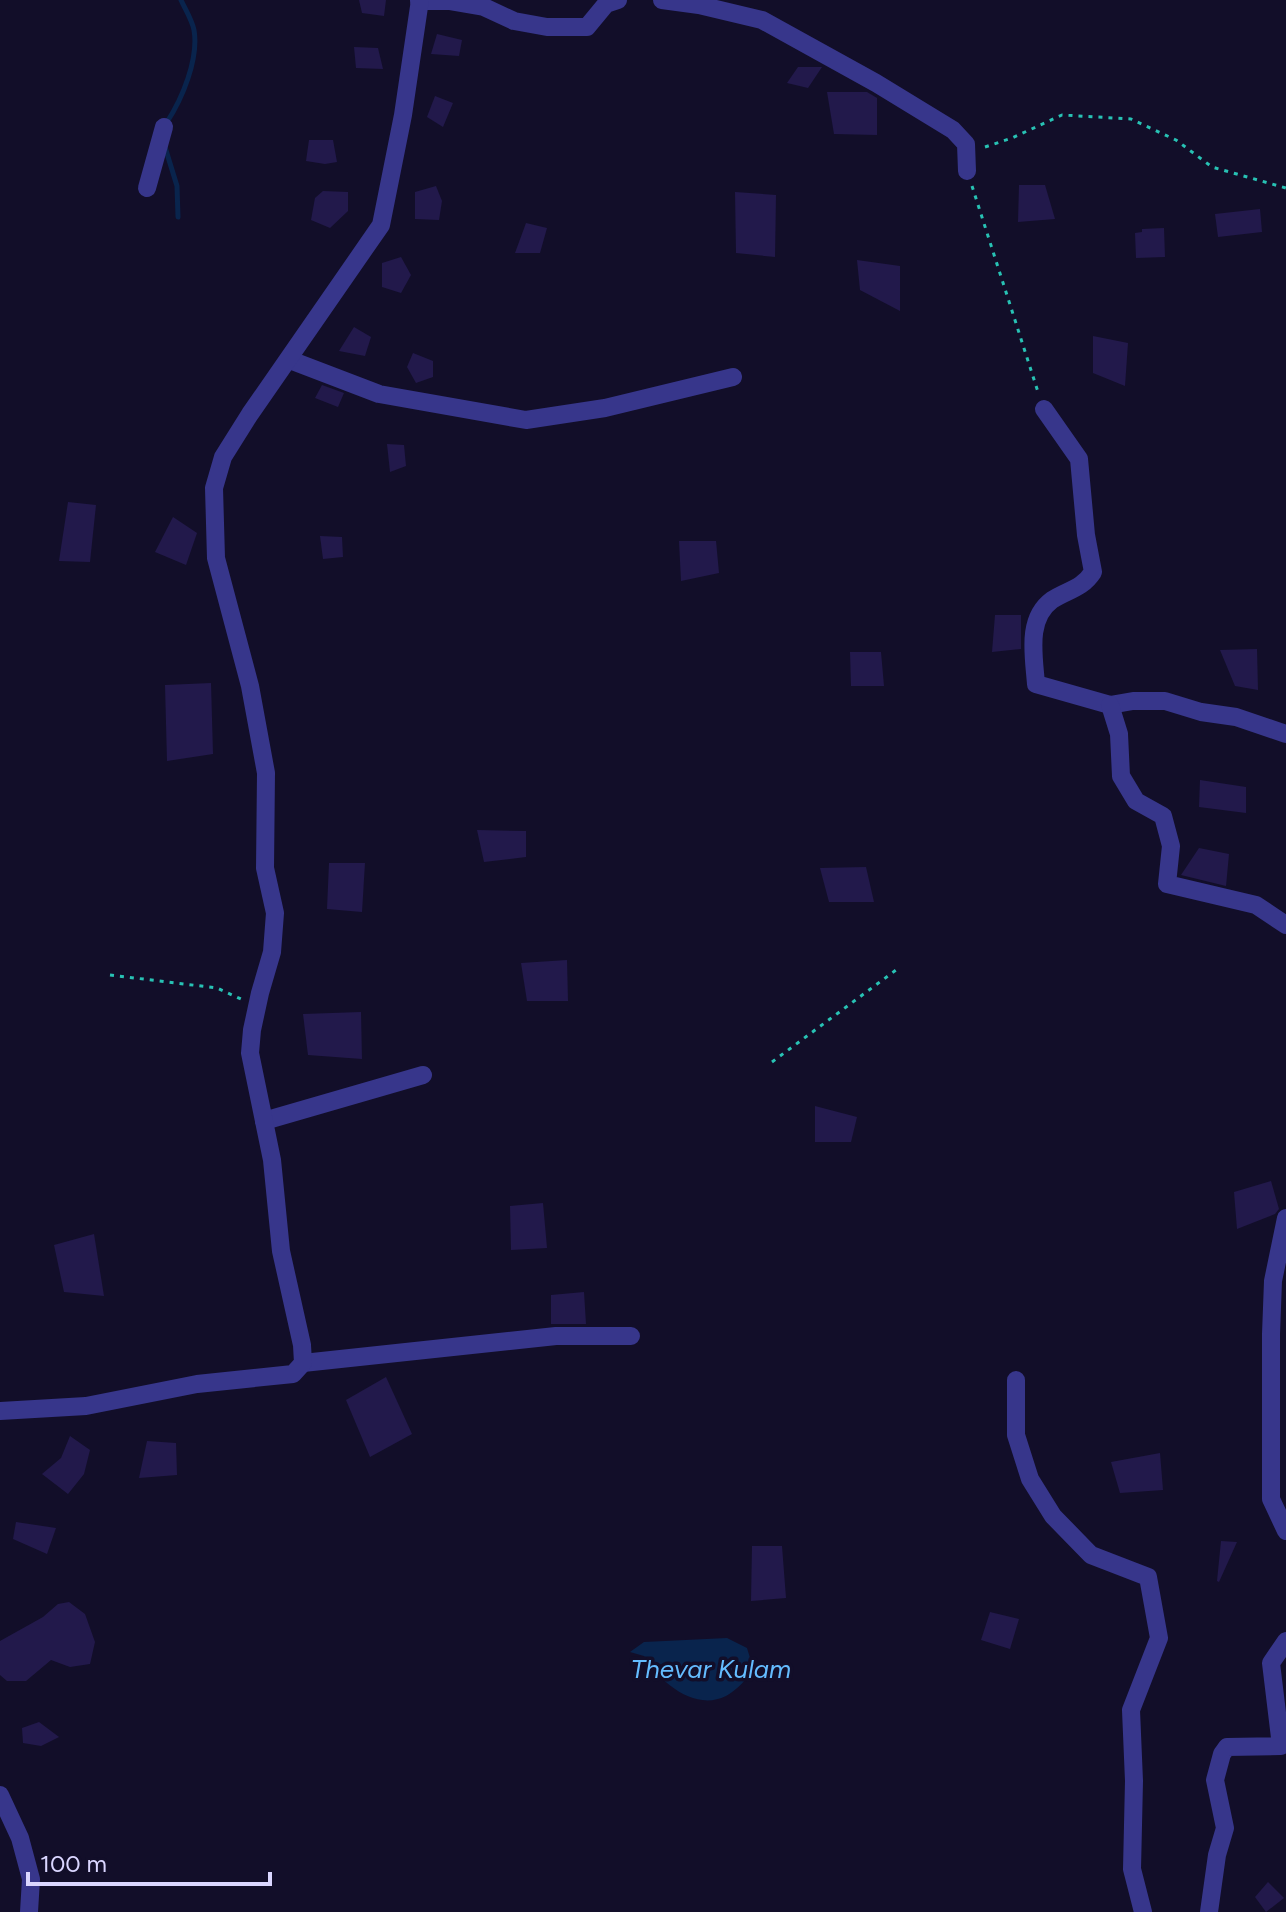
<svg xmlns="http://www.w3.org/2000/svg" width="1286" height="1912" font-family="Figtree,sans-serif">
<rect width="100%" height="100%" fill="#120e29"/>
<path fill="#09244d" d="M727 1638 747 1648 754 1671C746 1679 736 1691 726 1696 694 1712 659 1681 644 1656L630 1652 644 1642Z"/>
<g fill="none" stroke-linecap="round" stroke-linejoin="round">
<g stroke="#09244d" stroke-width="5">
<path d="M167 122C182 99 199 59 194 30 192 20 185 9 181 0"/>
<polyline points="165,147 177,186 178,217"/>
</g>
</g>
<g fill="#22194b">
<polygon points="359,0 386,0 384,16 362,13"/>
<polygon points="437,34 462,40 459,56 431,54"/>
<polygon points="354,47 378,48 383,69 356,68"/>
<polygon points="798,67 822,67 808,88 787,83"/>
<polygon points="827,92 867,92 877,98 877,135 834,134"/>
<polygon points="435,96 453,103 443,127 427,117"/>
<polygon points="309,140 333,140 337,162 325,164 306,161"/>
<polygon points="1019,185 1045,185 1055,219 1018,222"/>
<polygon points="436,186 442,201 439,220 415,219 415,192"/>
<polygon points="323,191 348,192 348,211 330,228 311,220 315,198"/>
<polygon points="735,192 776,195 775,257 736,253"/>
<polygon points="1260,209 1262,232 1218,237 1215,214"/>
<polygon points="526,223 547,228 540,253 515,253"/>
<polygon points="1164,228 1165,257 1136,258 1135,233 1142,232 1142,229"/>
<polygon points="401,257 411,275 401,293 382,287 382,263"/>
<polygon points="857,260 900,266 900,311 860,290"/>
<polygon points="354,327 371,337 365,356 339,351"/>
<polygon points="1093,336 1128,343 1125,386 1093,373"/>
<polygon points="413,353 433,361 433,377 416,383 407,367"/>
<polygon points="322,385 344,393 338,407 315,398"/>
<polygon points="387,444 404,445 406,466 390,472"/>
<polygon points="68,502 96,505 90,562 59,561"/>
<polygon points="173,517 197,533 186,565 155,552"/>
<polygon points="320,536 342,537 343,557 323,559"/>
<polygon points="679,541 716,541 719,573 681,581"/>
<polygon points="995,615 1021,615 1021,649 992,652"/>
<polygon points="1257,649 1258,690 1235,686 1220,650"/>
<polygon points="850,652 881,652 884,686 851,686"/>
<polygon points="211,683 213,754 167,761 165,685"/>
<polygon points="1200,780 1246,787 1246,813 1199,807"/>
<polygon points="477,830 526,831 526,857 484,862"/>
<polygon points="1199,848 1229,854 1226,886 1181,875"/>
<polygon points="329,863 365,863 362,912 327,909"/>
<polygon points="866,867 874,902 829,902 820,868"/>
<polygon points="567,960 568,1001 527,1001 521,963"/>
<polygon points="361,1012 362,1059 308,1055 303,1014"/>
<polygon points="815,1106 857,1117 851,1142 815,1142"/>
<polygon points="1271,1181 1279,1209 1275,1214 1237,1229 1234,1192"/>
<polygon points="543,1203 547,1248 511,1250 510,1206"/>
<polygon points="94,1234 104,1296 64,1292 54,1245"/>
<polygon points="584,1292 586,1324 551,1324 551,1295"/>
<polygon points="386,1377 412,1434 370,1457 346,1400"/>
<polygon points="70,1436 90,1450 84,1474 68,1494 42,1474 61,1458"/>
<polygon points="147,1441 176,1443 177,1475 139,1478"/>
<polygon points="1160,1453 1163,1490 1120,1493 1111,1462"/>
<polygon points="16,1522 56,1528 47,1554 13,1539"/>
<polygon points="1221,1541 1237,1542 1219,1582 1217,1581"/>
<polygon points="752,1546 782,1546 786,1598 751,1601"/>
<polygon points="69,1602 85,1614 95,1642 90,1664 70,1667 51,1660 26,1681 7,1681 0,1675 0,1641 43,1617 58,1604"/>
<polygon points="990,1612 1019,1619 1010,1649 981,1640"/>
<polygon points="39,1722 59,1737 41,1746 23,1743 22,1728"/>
<polygon points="1268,1882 1284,1898 1266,1912 1255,1897"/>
</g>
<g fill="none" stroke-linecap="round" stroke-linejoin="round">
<g stroke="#28c2b4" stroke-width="3" stroke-dasharray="4 6" stroke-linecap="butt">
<polyline points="985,147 1012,138 1062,115 1131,119 1176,140 1212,167 1286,188"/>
<polyline points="972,186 1038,392"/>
<polyline points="110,975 217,988 243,1000"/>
<polyline points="772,1062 896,970"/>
</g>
<g stroke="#37368b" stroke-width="18">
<polyline points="662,0 699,5 762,20 876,83 953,130 966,144 967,171"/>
<polyline points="419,1 449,1 484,7 514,21 547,27 587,27 606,4 618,0"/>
<polyline points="147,188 164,127"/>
<polyline points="290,360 379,394 526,420 605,408 733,377"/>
<path d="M1044 409 1079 459 1086 535 1093 572C1082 589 1067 590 1052 600 1026 619 1034 656 1036 684L1110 705 1133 701H1165L1201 712 1236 717 1286 734"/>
<polyline points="1110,705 1119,734 1121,776 1136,801 1163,816 1171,846 1167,884 1256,905 1286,925"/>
<polyline points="264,1121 423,1075"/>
<polyline points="1286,1218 1273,1281 1271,1334 1271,1499 1286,1531"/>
<polyline points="303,1363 556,1336 631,1336"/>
<polyline points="1016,1380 1016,1435 1030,1479 1053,1516 1091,1555 1148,1577 1159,1638 1131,1710 1134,1781 1132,1869 1143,1912"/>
<polyline points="0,1411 86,1406 197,1384 293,1374 303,1363 302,1345 281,1251 272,1160 250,1053 252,1030 260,993 272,952 275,913 265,868 266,773 250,686 216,558 214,488 223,457 250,414 381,225 403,115 420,0"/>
<polyline points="0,1795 20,1838 31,1879 29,1912"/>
<polyline points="1209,1912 1217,1855 1225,1828 1215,1780 1222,1754 1227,1747 1281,1746 1271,1663 1286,1641"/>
</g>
</g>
<g text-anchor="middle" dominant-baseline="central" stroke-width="7" stroke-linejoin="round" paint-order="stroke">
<g font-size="26" font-style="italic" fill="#64bcff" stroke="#120e29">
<text x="711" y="1669">Thevar Kulam</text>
</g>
</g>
<path d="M28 1872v12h242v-12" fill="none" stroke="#dad6ff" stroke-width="4"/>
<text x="40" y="1872" font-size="24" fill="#dad6ff" stroke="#120e29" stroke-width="6" paint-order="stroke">100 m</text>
</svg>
